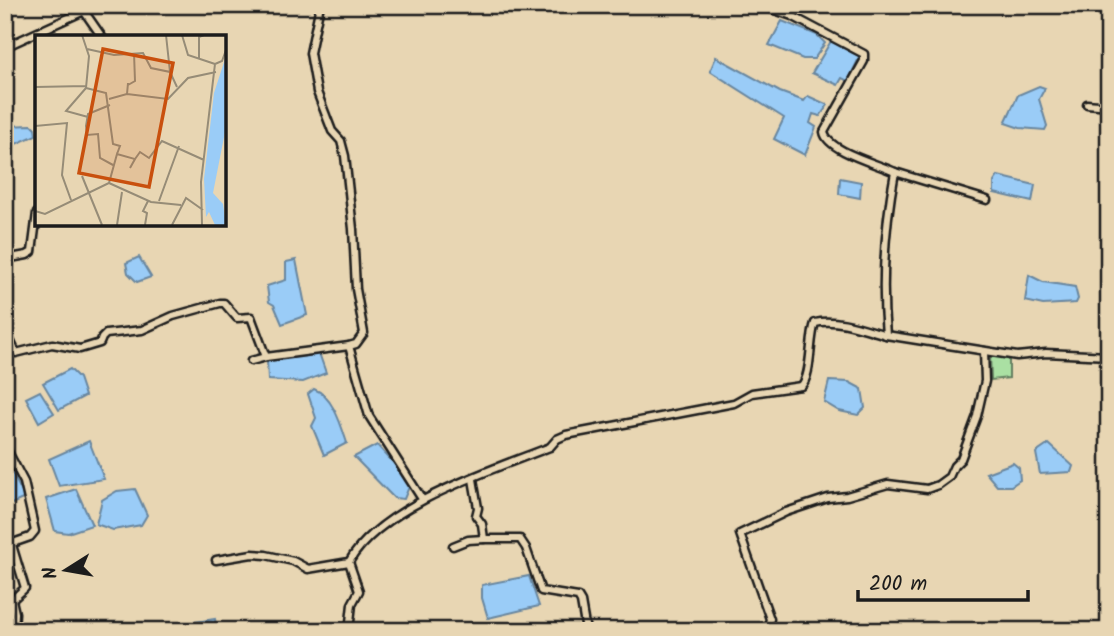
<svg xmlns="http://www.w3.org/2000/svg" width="1114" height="636" font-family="Kalam,sans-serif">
<rect width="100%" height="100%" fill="#e8d6b3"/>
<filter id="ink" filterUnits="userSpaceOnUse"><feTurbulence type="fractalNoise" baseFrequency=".0143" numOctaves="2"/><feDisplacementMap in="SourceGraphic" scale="14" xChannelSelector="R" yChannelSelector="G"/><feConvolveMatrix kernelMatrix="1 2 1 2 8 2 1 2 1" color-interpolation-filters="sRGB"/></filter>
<g filter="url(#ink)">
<polygon fill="#aae0a3" stroke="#637e60" stroke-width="2" points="990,355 1009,359 1009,378 991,380"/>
<g fill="#9accf7" stroke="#68869f" stroke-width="2">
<polygon points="782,21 817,35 825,43 814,59 803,59 769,45"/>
<polygon points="831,41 860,56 848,81 842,78 838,85 812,73"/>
<polygon points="716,57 780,92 804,101 808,96 828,105 820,116 813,114 810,123 816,127 805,155 774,139 784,118 710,71"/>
<polygon points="1039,86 1045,88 1039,99 1047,126 1045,130 1020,128 1005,123 1018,95"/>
<polygon points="32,125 35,128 36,135 5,149 5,126"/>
<polygon points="998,176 1035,185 1032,202 994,193 994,182"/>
<polygon points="840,178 861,182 860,198 839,194"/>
<polygon points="139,257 151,277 137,282 128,273 126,263"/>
<polygon points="296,260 307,315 282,324 274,305 269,302 267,286 286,280 286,262"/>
<polygon points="1029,275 1043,282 1075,287 1078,299 1076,303 1043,305 1025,301"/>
<polygon points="319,353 326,373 303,382 268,380 267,360"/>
<polygon points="70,369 79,378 85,396 59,410 43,383"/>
<polygon points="829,381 849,382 862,389 865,408 858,415 839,411 824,402"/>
<path d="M314 389C333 396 341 425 347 443L324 455 312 426 316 418 308 394Z"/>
<polygon points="40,391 54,413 39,422 26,398"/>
<polygon points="89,441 104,479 59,486 49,459"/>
<polygon points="1049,444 1073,466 1071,472 1040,474 1036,453"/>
<polygon points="377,445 411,482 404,499 394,498 354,457"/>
<polygon points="7,463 25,498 5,507 5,464"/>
<polygon points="1013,463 1019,468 1020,480 1011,486 997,486 986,473"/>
<polygon points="76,489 92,525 68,533 55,531 46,499"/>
<polygon points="135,489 147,515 141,525 113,530 96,524 102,500 117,491"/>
<polygon points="529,576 539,606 488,618 482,598 482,585"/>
<polygon points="215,619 217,631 178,631 177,625"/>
</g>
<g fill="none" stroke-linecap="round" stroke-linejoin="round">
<defs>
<g id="street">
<polyline points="90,5 84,11 102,37"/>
<polyline points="320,5 310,53 317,92 332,131 341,141 345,156 353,229 356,289 364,333 356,344 349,346"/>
<path d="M760 5 792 16 864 54V61L824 132C827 151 878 164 895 172"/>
<polyline points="5,47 84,11"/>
<polyline points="1087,104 1109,106"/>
<path d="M987 200 895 172C885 225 881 281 886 335L1017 356 1046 353 1109 356"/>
<polyline points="5,259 27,255 32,252 37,213"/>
<polyline points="5,342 11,342 16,353 52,344 80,349 100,343 102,338 106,334 142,330 173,316 220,303 224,303 237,318 251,317 266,357"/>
<polyline points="251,361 266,357 349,346 369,416 422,499"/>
<polyline points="5,446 24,482 35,531 30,537 13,543 12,545 25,588 12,600 15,613 14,629 10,631"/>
<polyline points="473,479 478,508 476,516 482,524 484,539 520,539 526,548 541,591 578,597 581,602 586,631"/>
<polyline points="453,546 468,540 484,539"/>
<polyline points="216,560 252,554 266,555 293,561 308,569 349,562"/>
<path d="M349 631 352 604 359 591 349 562C382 505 489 471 550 447L557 439 566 435 734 403 752 393 801 386C812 377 809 339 815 323 837 318 865 329 886 335"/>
<polyline points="760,631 768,626 770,619 740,534 786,512 828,498 847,496 888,484 927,489 938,485 949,477 954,466 961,459 977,416 985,381 984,351"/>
</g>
</defs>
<use href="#street" stroke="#1c1c1c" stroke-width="11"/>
<use href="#street" stroke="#e8d6b3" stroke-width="6"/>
</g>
</g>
<g transform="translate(35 35)">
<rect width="191" height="191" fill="#e8d6b3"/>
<path d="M191 21 190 97 178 158 188 169 191 190H180L174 177 171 182 169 144 179 58Z" fill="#9accf7"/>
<path fill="none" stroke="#968c77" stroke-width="2" d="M47 0 54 21 51 53 71 58 78 109 85 111 82 119M131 0 135 37M147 0 153 20 180 29M52 14 79 20 108 18 116 33 135 37 142 52M164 24V2L169 0M93 50 100 46 99 18M0 52 51 51M51 53 31 76 53 82M92 59 133 64 153 43 181 37M74 64 92 59 93 48M75 70 53 79 51 91 52 100 63 99 65 123 78 130M0 91 32 88 27 140 36 165M100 124 105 117 114 123 127 106 169 125M47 141 67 190M74 148 116 167 146 170M124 166 144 111M0 176 10 179 74 148 82 119 100 124 95 133M82 190 87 157M110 190 112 178 108 176 113 166M137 190 151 163 168 175M167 190 166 147 180 29 187 26 191 15"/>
<path fill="#c9500e" fill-opacity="0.15" stroke="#c9500e" stroke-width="3.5" d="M68 14 138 28 114 152 44 138Z"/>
<rect width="191" height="191" fill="none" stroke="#1c1c1c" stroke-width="3.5"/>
</g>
<rect width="1114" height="636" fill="none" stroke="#e8d6b3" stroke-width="28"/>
<rect x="14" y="14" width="1086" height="608" fill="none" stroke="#1c1c1c" stroke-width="2.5" filter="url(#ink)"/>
<g transform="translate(66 570) rotate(259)" stroke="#e8d6b3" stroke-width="5" paint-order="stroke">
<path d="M0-5L12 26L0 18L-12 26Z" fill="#1c1c1c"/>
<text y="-10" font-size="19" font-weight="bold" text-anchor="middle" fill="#1c1c1c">N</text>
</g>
<path d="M858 590v10h170v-10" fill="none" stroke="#1c1c1c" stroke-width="3.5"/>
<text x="869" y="590" font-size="21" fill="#1c1c1c" stroke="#e8d6b3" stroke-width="5" paint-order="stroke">200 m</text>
</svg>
